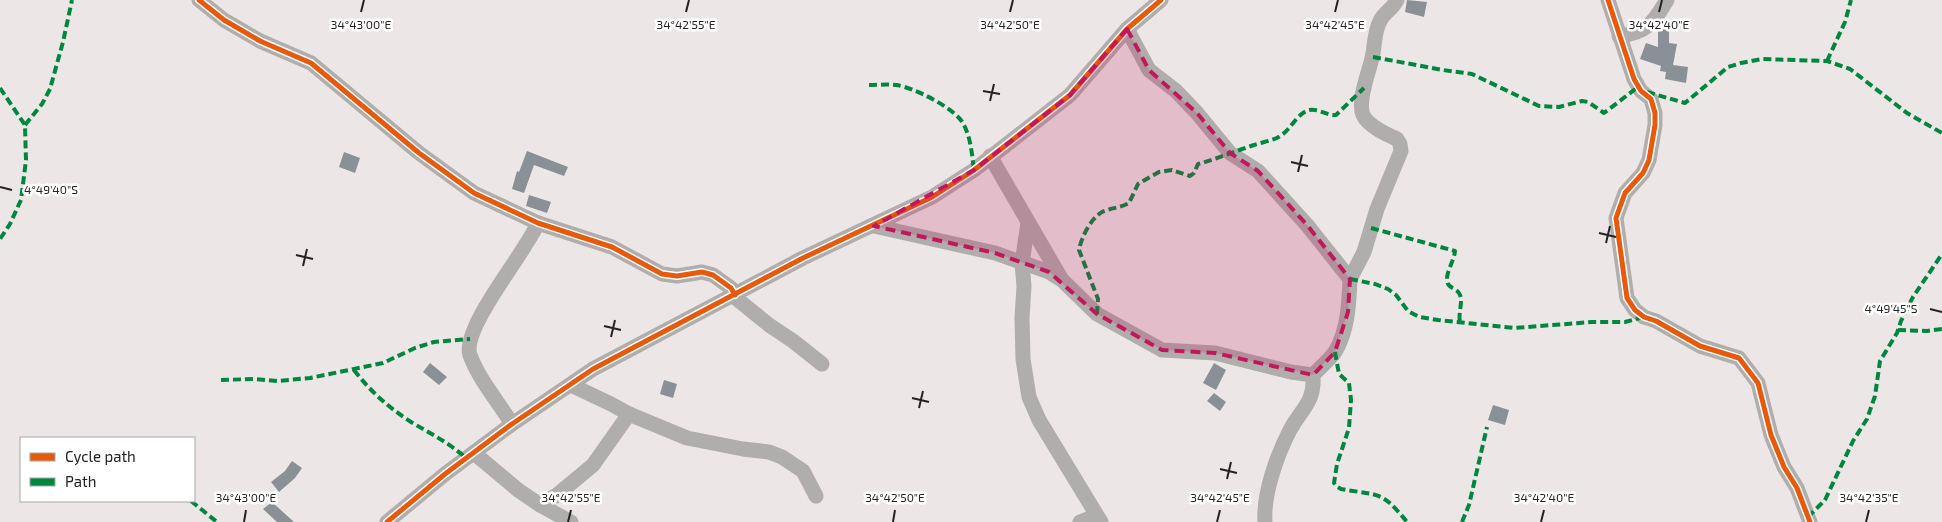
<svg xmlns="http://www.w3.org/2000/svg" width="1942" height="522" font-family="'Exo 2',sans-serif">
<rect width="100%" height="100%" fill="#ece6e7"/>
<g fill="#899196">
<polygon points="1407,0 1427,2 1424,17 1405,12"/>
<polygon points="1661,26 1669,26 1669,43 1677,44 1673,65 1688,67 1686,83 1665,79 1666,72 1660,71 1661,66 1640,59 1646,43 1658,47 1658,29"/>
<polygon points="527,151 568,167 564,176 534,165 524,193 512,189 517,171 519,172"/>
<polygon points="344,152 360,158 355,173 339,167"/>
<polygon points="529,195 551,202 547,213 526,206"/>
<polygon points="430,363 447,377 439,385 423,372"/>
<polygon points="1214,363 1226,370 1216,390 1203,383"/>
<polygon points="664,380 677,384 673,398 660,394"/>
<polygon points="1214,393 1226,402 1220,411 1207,401"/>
<polygon points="1493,405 1509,410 1505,425 1488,420"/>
<polygon points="292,461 302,468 295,478 279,492 271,482 285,471"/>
<polygon points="272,502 294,522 277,522 263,509"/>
</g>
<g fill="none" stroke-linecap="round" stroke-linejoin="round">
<g stroke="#b0adad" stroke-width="15">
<polyline points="199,0 224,20 260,41 311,63 419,153 474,193 538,223 612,247 662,274 677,276 702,272 713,275 731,288 735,295"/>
<polyline points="1608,0 1634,79 1641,91 1651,99 1655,113 1655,125 1649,160 1643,173 1625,193 1616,218 1627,298 1635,310 1644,317 1656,321 1700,346 1739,358 1758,383 1771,435 1784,467 1797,488 1810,522"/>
<path d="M1127 29 1149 70 1176 91 1197 113 1230 153 1258 171 1307 225 1350 279C1349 304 1348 330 1335 352 1329 360 1320 368 1313 375 1315 402 1302 408 1290 430 1277 455 1263 494 1265 522"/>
<path d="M1619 36C1647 33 1653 23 1667 0"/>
<polyline points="990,156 1062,280 1097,314 1162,350 1215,353 1291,372 1313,375"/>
<polyline points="1028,223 1022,263 1024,286 1022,318 1023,359 1029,397 1039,420 1101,522"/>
<polyline points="874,226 995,253 1049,272 1062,280"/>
<path d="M1350 279 1364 252 1377 209 1401 151 1400 144 1397 139C1386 134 1368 126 1363 115 1357 101 1369 72 1372 58 1375 46 1374 32 1380 21 1384 12 1393 9 1397 0"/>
<polyline points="732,295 769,325 793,341 822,364"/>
<polyline points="571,385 611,404 629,414 687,438 743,449 769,452 782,457 803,471 816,496"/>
<path d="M512 424C499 403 478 378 470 355 461 328 526 252 538 223"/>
<polyline points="474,453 518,490 540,505 571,522"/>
<polyline points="540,505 557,495 593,465 629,414"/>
<polyline points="387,522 445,474 512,424 593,369 803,258 932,197 974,170 1070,95 1127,29 1161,0"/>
<polyline points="1080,522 1096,516"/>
</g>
<g stroke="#00873e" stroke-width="4" stroke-dasharray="8 4" stroke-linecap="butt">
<polyline points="1373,57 1443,70 1472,74 1539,106 1559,107 1582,101 1588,102 1604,113 1638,87 1636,82"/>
<polyline points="1827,61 1845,22 1851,0"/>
<path d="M869 85C878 85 887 84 896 85 913 87 957 109 964 125 971 139 972 155 974 170"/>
<polyline points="0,88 25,125 26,160 21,200 10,224 0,239"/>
<polyline points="1647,92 1685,103 1728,67 1741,63 1762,59 1827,61 1850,69 1907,113 1942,133"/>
<polyline points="25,125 42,104 50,89 63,42 72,0"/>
<path d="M1371 228 1455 251C1454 261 1446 272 1447 281 1448 289 1458 288 1460 295 1463 303 1458 313 1460 322"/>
<polyline points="1350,279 1375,284 1388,289 1396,295 1408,311 1419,317 1438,320 1514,328 1592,322 1625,322 1644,317"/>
<path d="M1097 314 1098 299 1079 250C1081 238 1091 218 1102 212 1110 208 1120 208 1129 203L1138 184 1159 172 1172 170 1190 176 1194 173 1198 164C1217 159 1235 151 1254 145 1262 142 1273 141 1280 136 1291 130 1296 114 1309 110 1318 108 1327 116 1336 115L1364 88"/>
<polyline points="1898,330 1927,331 1942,329"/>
<path d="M1335 352 1339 374 1349 383 1351 400 1349 428 1337 464 1334 483 1336 486 1341 489C1380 496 1381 490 1407 522"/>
<path d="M354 370C370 391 388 407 411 422 431 434 448 442 466 458"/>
<polyline points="221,380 253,379 277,381 310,378 383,363 415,348 434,342 470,339"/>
<polyline points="191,501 217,522"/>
<polyline points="1808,517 1825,500 1853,441 1867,419 1875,396 1880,361 1897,333 1901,321 1913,297 1942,254"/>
<polyline points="1462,522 1469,505 1487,427"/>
</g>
<defs>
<g id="cycleway">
<polyline points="199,0 224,20 260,41 311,63 419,153 474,193 538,223 612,247 662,274 677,276 702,272 713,275 731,288 735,295"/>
<polyline points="1608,0 1634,79 1641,91 1651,99 1655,113 1655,125 1649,160 1643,173 1625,193 1616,218 1627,298 1635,310 1644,317 1656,321 1700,346 1739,358 1758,383 1771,435 1784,467 1797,488 1810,522"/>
<polyline points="387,522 445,474 512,424 593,369 803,258 932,197 974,170 1070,95 1127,29 1161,0"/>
</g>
</defs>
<use href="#cycleway" stroke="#fff" stroke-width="8"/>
<use href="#cycleway" stroke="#e8590c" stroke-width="5"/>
</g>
<path fill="#c2185b" fill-opacity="0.2" stroke="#c2185b" stroke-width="4" stroke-dasharray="10 6" stroke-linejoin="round" d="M1127 29 1149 70 1197 113 1230 153 1258 171 1307 225 1350 279 1348 312 1335 352 1313 375 1215 353 1162 350 1097 314 1049 272 995 253 874 226 974 170 1070 95Z"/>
<path fill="none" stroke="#262223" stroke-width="2" d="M361 12 364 0M686 12 689 0M1010 12 1013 0M1335 12 1338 0M1659 12 1662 0M983 91 1000 94M990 101 994 84M1291 162 1308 166M1298 172 1302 155M0 187 12 190M1599 233 1616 237M1606 243 1610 226M296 255 313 259M303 266 307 249M1930 309 1942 312M604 326 621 330M611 337 615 320M912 398 929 402M919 408 923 391M1220 469 1237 473M1227 479 1231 462M244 522 246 510M568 522 571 510M893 522 895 510M1217 522 1220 510M1541 522 1544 510M1866 522 1869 510"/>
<g font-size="12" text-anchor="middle" fill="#262223" stroke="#fff" stroke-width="5" stroke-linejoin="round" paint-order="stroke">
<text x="361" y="29">34°43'00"E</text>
<text x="686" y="29">34°42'55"E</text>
<text x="1010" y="29">34°42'50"E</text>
<text x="1335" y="29">34°42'45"E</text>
<text x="1659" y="29">34°42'40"E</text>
<text x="51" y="194">4°49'40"S</text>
<text x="1891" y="313">4°49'45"S</text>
<text x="246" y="502">34°43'00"E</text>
<text x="571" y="502">34°42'55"E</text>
<text x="895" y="502">34°42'50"E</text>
<text x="1220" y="502">34°42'45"E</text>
<text x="1544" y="502">34°42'40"E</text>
<text x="1869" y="502">34°42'35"E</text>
</g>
<rect x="20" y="437" width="175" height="65" fill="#ffffff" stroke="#a8a7a7"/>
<rect x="30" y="453" width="25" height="8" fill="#e8590c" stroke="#a8a7a7"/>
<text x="65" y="462" font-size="15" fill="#262223">Cycle path</text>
<rect x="30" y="478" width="25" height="8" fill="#00873e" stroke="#a8a7a7"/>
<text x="65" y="487" font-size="15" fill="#262223">Path</text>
</svg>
